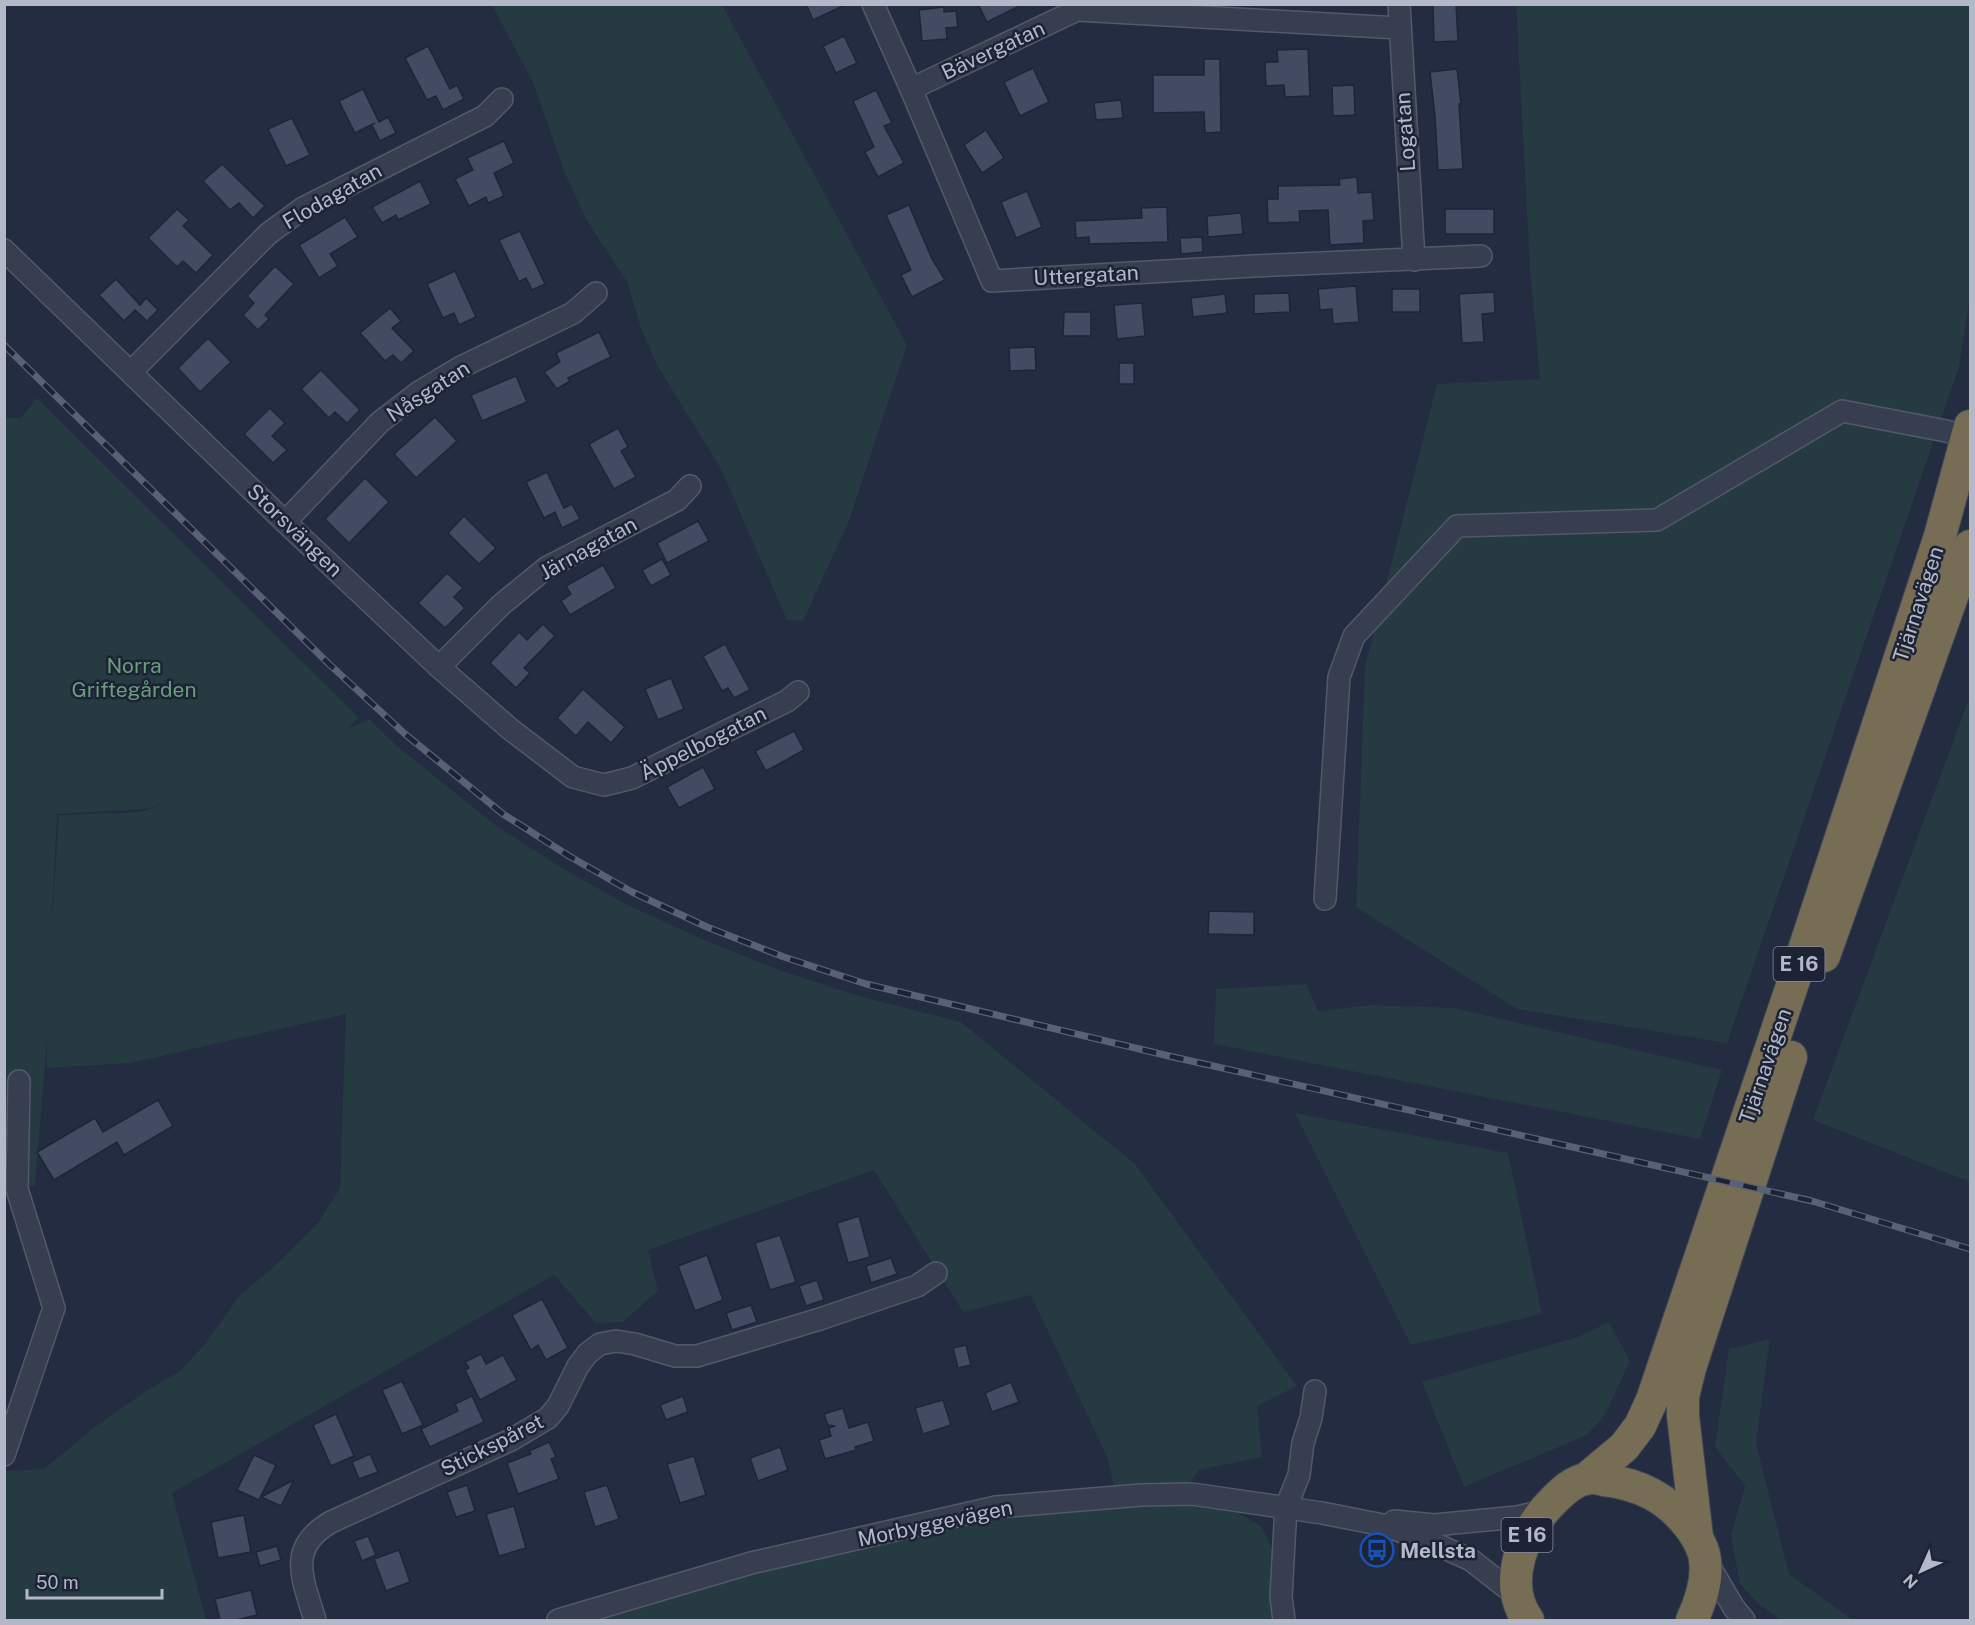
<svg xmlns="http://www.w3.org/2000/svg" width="1975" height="1625" font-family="'Public Sans',sans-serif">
<rect width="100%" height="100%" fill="#232c40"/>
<g fill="#253a41" fill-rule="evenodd">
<polygon points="492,5 722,5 907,345 849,521 803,621 787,620 721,469 657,365 641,328 627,282 586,219 564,171 533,82"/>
<polygon points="1516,5 1970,5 1970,297 1959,367 1727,1043 1517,1009 1356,907 1365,667 1437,384 1540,379 1530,268"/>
<path d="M37 398 359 718 347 729 369 719 396 745 495 825 562 868 626 904 702 939 779 970 862 997 961 1022 1135 1164 1297 1386 1257 1406 1262 1457 1199 1470 1185 1488 1213 1499 1261 1526 1274 1552 1281 1620H558L996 1507 1117 1497 1107 1457 1031 1295 963 1312 874 1170 648 1250 658 1291 623 1322 596 1323 554 1275 172 1493 206 1620H5V1471L44 1469 96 1426 146 1391 180 1371 205 1344 240 1295 268 1272 318 1223 340 1188 346 1014 131 1063 47 1068V1039L35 1186 5 1190 4 418H21ZM162 804 141 812 59 815 52 920 57 814 146 809Z"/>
<polygon points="1970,696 1970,1182 1813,1120"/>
<polygon points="1306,984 1318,1011 1370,1005 1454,1008 1722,1070 1700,1139 1214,1044 1216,989"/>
<polygon points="1295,1113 1508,1153 1542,1314 1411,1345"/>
<polygon points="1609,1322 1630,1361 1605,1415 1587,1435 1464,1487 1422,1382 1578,1337"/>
<polygon points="1770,1339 1756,1443 1789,1574 1853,1620 1781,1620 1760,1605 1740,1584 1731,1535 1745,1486 1715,1447 1729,1349"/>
</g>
<g fill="#424b62" stroke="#1e2537" stroke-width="1.5">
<polygon points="806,4 847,4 813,20"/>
<polygon points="978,4 1023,4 987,22"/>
<polygon points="1456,4 1458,41 1434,42 1433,5"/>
<polygon points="944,7 944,12 956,11 958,27 946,28 947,39 922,41 919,10"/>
<polygon points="844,36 857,63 836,73 823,46"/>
<polygon points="428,46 450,89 457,85 464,99 443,110 436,96 427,100 405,58"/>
<polygon points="1308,49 1310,96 1285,97 1284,85 1266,86 1265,62 1278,62 1277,50"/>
<polygon points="1204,59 1220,59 1221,132 1205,133 1204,112 1153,113 1153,75 1204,75"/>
<polygon points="1033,68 1049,102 1020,116 1004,82"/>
<polygon points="1457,69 1461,104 1459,104 1463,169 1438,170 1435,117 1430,72"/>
<polygon points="1354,85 1355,115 1333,116 1332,86"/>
<polygon points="363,89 379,122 388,117 396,133 380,141 372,125 375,123 355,133 339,101"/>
<polygon points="876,90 892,123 884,126 904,163 878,177 865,152 874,147 853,101"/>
<polygon points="1121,100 1123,118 1096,120 1094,103"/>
<polygon points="292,118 310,155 286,166 268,129"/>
<polygon points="986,130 1004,158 982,173 964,145"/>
<polygon points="504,141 514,163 494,173 504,196 488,203 486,197 469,206 455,179 473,170 467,158"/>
<polygon points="222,164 265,206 253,218 239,203 230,210 203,181"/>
<polygon points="1357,177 1358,193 1372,192 1374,220 1363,221 1364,243 1330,245 1328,210 1299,211 1300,222 1268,223 1267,199 1278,199 1278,186 1340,185 1339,179"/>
<polygon points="420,181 431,204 398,220 396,215 382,223 372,207"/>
<polygon points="1027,191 1042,227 1016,238 1001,202"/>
<polygon points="909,205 932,259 945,280 912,297 901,275 911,270 886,215"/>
<polygon points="1167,207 1168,242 1089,244 1089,237 1076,238 1075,221 1142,218 1141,208"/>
<polygon points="177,209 189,220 183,226 213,255 196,273 183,261 177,267 148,238"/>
<rect x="1445" y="209" width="49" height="25"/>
<polygon points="1241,213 1243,234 1208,237 1207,216"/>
<polygon points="345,217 358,237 330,254 338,266 319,278 299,245"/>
<polygon points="520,231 545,284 532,290 526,278 519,282 499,240"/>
<polygon points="1202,237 1203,252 1181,254 1180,238"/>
<polygon points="275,266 294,284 265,315 269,319 258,330 243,315 254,303 247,296"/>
<polygon points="455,271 476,317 459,325 454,313 443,318 427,284"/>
<polygon points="116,279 140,305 146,298 158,310 147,321 135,310 124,321 99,295"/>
<polygon points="1356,286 1359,322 1333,324 1332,309 1320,310 1318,289"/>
<rect x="1392" y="289" width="28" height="23"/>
<polygon points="1494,292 1495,313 1482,314 1484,342 1462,343 1459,294"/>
<polygon points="1289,293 1290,312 1254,314 1254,294"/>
<polygon points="1225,294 1227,313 1193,317 1191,298"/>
<polygon points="1142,303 1145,336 1117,339 1114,305"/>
<polygon points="390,308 401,321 392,328 414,351 401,363 393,355 385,361 360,333"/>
<polygon points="1064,312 1091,312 1091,336 1063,336"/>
<polygon points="599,332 611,357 568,378 570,381 557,389 544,372 560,362 556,353"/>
<polygon points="208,338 231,362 200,392 178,368"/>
<polygon points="1035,347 1036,370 1010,371 1009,348"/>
<rect x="1119" y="363" width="15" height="21"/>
<polygon points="321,370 360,410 347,423 335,412 329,418 301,389"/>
<polygon points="516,376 527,402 482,421 471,395"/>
<polygon points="270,408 285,423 272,436 287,450 273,463 244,434"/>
<polygon points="435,417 457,441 416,478 394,454"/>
<polygon points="618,428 628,447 621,451 636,477 614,489 589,444"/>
<polygon points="547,472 564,508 572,504 580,519 562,528 555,512 544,518 526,482"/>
<polygon points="365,478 389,502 349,543 325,519"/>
<polygon points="464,516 496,548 479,564 448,533"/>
<polygon points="698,521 709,541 667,563 657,543"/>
<polygon points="662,559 671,575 651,586 642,570"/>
<polygon points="603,565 616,588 570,615 561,601 571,594 566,586"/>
<polygon points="447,573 463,588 454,597 465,608 445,628 418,603"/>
<polygon points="543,624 555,636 524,668 530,673 516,688 490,663 519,632 527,640"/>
<polygon points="725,644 750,690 734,698 728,688 722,691 703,656"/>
<polygon points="671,678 684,709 658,720 645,689"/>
<polygon points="583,689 625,727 611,743 588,722 576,736 557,718"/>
<polygon points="794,731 804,750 766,771 755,751"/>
<polygon points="703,767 715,789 679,808 667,787"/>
<polygon points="1209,911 1254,912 1254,935 1208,934"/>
<polygon points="158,1100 173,1126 124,1155 117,1142 54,1180 37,1152 95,1118 103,1132"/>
<polygon points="859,1216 870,1257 848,1263 837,1223"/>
<polygon points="780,1235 796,1282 770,1290 755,1243"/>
<polygon points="707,1255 723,1300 695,1311 678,1266"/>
<polygon points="891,1258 897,1274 871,1283 866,1266"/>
<polygon points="817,1280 824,1300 806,1306 799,1286"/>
<polygon points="542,1299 568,1348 546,1360 538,1345 531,1350 512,1315"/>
<polygon points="751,1305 757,1322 732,1330 726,1313"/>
<polygon points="966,1345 971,1365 958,1368 953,1348"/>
<polygon points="481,1354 486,1364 503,1355 517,1380 480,1400 465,1370 469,1368 465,1362"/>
<polygon points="402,1381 423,1425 402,1434 382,1390"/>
<polygon points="1011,1382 1019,1402 992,1412 985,1393"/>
<polygon points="472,1396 484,1422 430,1447 421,1429 458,1411 455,1404"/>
<polygon points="683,1396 688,1412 666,1420 660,1405"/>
<polygon points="943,1400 951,1425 923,1434 915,1408"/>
<polygon points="843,1408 849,1428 868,1422 874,1441 855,1447 856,1450 825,1459 819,1440 831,1436 829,1428 835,1426 828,1425 824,1414"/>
<polygon points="336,1414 354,1456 331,1466 313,1425"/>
<polygon points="549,1442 556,1457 551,1459 559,1479 518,1494 507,1463 531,1454 529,1451"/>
<polygon points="780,1447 788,1470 758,1481 750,1458"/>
<polygon points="370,1454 378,1472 359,1479 352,1462"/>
<polygon points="254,1455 276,1465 259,1500 237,1490"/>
<polygon points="694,1456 706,1495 680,1503 667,1464"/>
<polygon points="294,1480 281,1506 261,1497"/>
<polygon points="467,1485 475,1511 456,1517 447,1492"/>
<polygon points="607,1485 619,1519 595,1527 584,1492"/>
<polygon points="514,1506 526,1548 499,1556 486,1514"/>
<polygon points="244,1515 251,1552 218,1558 211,1522"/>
<polygon points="368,1536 376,1555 362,1561 354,1541"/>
<polygon points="277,1546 281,1560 260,1566 256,1552"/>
<polygon points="399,1550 410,1582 386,1591 374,1559"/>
<polygon points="251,1590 257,1615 236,1620 220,1620 215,1599"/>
</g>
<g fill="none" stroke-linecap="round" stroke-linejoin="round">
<defs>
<g id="minor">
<polyline points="873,4 911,89 992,281 1254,266 1481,256"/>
<polyline points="1399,4 1414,260"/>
<polyline points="911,89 1077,10 1399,28"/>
<polyline points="4,250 285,522 439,667 510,729 573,777 604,785 632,778 787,701 798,692"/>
<polyline points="131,372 268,234 303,208 485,116 502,99"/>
<polyline points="285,522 380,422 419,392 461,367 573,313 596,293"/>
<polyline points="439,667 501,605 546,568 677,500 690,486"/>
<polyline points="1325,899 1339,677 1354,636 1457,526 1657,520 1842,411 1946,431 1967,437"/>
<polyline points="4,1455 54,1308 17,1189 19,1081"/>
<polyline points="1394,1521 1434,1525 1517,1517 1543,1511"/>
<polyline points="1706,1560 1734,1608 1744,1620"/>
<path d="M315 1620C303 1579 286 1548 331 1522L511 1440 548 1418 558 1406 578 1366 588 1353 600 1344 616 1341 635 1344 675 1356H697L820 1319 917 1286 936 1273"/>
<polyline points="558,1620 751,1563 996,1507 1141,1495 1192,1494 1322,1513 1383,1525 1438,1545 1471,1560 1517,1596"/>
<polyline points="1284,1620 1281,1597 1286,1507 1299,1475 1303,1443 1311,1418 1315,1391"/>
</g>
<g id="highway">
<polyline points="1824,956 1970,546"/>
<polyline points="1587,1478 1624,1447 1640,1426 1652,1400 1797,971 1940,536 1970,426"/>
<polyline points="1697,1537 1683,1416 1683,1397 1690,1368 1791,1057"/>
<path d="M1528 1620C1501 1583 1524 1529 1553 1501 1562 1492 1573 1481 1586 1479 1592 1477 1599 1479 1604 1480 1640 1484 1667 1498 1689 1526 1696 1535 1701 1544 1704 1554 1709 1576 1701 1601 1692 1620"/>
</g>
</defs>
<use href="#minor" stroke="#52596a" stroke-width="24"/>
<use href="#highway" stroke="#3f4657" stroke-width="34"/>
<use href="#minor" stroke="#373e50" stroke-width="21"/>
<use href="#highway" stroke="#766d54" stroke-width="32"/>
<defs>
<polyline id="rail" points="4,345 329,664 405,734 503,814 569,856 632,892 707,927 784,957 866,984 1169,1056 1812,1201 1970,1249"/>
</defs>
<use href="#rail" stroke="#596177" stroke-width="7"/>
<use href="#rail" stroke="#1c2335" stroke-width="4.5" stroke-dasharray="14" stroke-linecap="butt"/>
</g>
<defs>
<symbol id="bus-ring" viewBox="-11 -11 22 22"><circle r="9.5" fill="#1c2335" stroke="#1a4fb4" stroke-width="1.5"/><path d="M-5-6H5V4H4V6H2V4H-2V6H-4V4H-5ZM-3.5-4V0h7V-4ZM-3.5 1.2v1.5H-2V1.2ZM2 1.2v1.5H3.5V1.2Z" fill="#1a4fb4"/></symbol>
</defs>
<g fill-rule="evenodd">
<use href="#bus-ring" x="1358" y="1531" width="38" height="38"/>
</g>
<g text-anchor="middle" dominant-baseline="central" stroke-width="5" stroke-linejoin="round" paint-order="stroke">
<g fill="#1c2335" stroke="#868c9d" stroke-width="1.5">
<rect x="1773.5" y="947" width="51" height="34" rx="4.5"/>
<rect x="1501.5" y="1518" width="51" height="34" rx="4.5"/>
</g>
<g font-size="20" font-weight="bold" fill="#b4b9ca">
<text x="1799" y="964">E 16</text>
<text x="1527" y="1535">E 16</text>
</g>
<g font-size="21" fill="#b4b9ca" stroke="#1c2335">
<text transform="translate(993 50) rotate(-25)">Bävergatan</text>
<text transform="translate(1405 132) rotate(-94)">Logatan</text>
<text transform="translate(332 196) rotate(-30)">Flodagatan</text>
<text transform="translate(1086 275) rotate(-3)">Uttergatan</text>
<text transform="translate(428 391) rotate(-33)">Nåsgatan</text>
<text transform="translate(295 530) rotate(44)">Storsvängen</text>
<text transform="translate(588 548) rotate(-29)">Järnagatan</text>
<text transform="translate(1918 604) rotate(-72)">Tjärnavägen</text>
<text transform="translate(703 743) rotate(-27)">Äppelbogatan</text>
<text transform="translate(1765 1066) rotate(-71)">Tjärnavägen</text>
<text transform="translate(492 1445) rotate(-27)">Stickspåret</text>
<text transform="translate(935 1523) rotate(-12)">Morbyggevägen</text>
</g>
<g font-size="21" fill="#699d7c" stroke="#1c2335">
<text x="134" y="665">Norra<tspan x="134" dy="24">Griftegården</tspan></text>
</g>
<g font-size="21" font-weight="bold" fill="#b4b9ca" stroke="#1c2335" text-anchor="start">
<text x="1400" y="1550">Mellsta</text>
</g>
</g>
<rect width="1975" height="1625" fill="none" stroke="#b4b9ca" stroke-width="12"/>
<g transform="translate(1921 1571) rotate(225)" stroke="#1c2335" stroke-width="4.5" paint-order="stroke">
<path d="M0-4.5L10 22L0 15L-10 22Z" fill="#b4b9ca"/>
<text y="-9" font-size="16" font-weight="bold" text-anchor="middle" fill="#b4b9ca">N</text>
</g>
<path d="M27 1589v9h135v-9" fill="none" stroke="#b4b9ca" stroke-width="3"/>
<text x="36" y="1589" font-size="18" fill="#b4b9ca" stroke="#1c2335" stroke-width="4.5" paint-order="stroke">50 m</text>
</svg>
